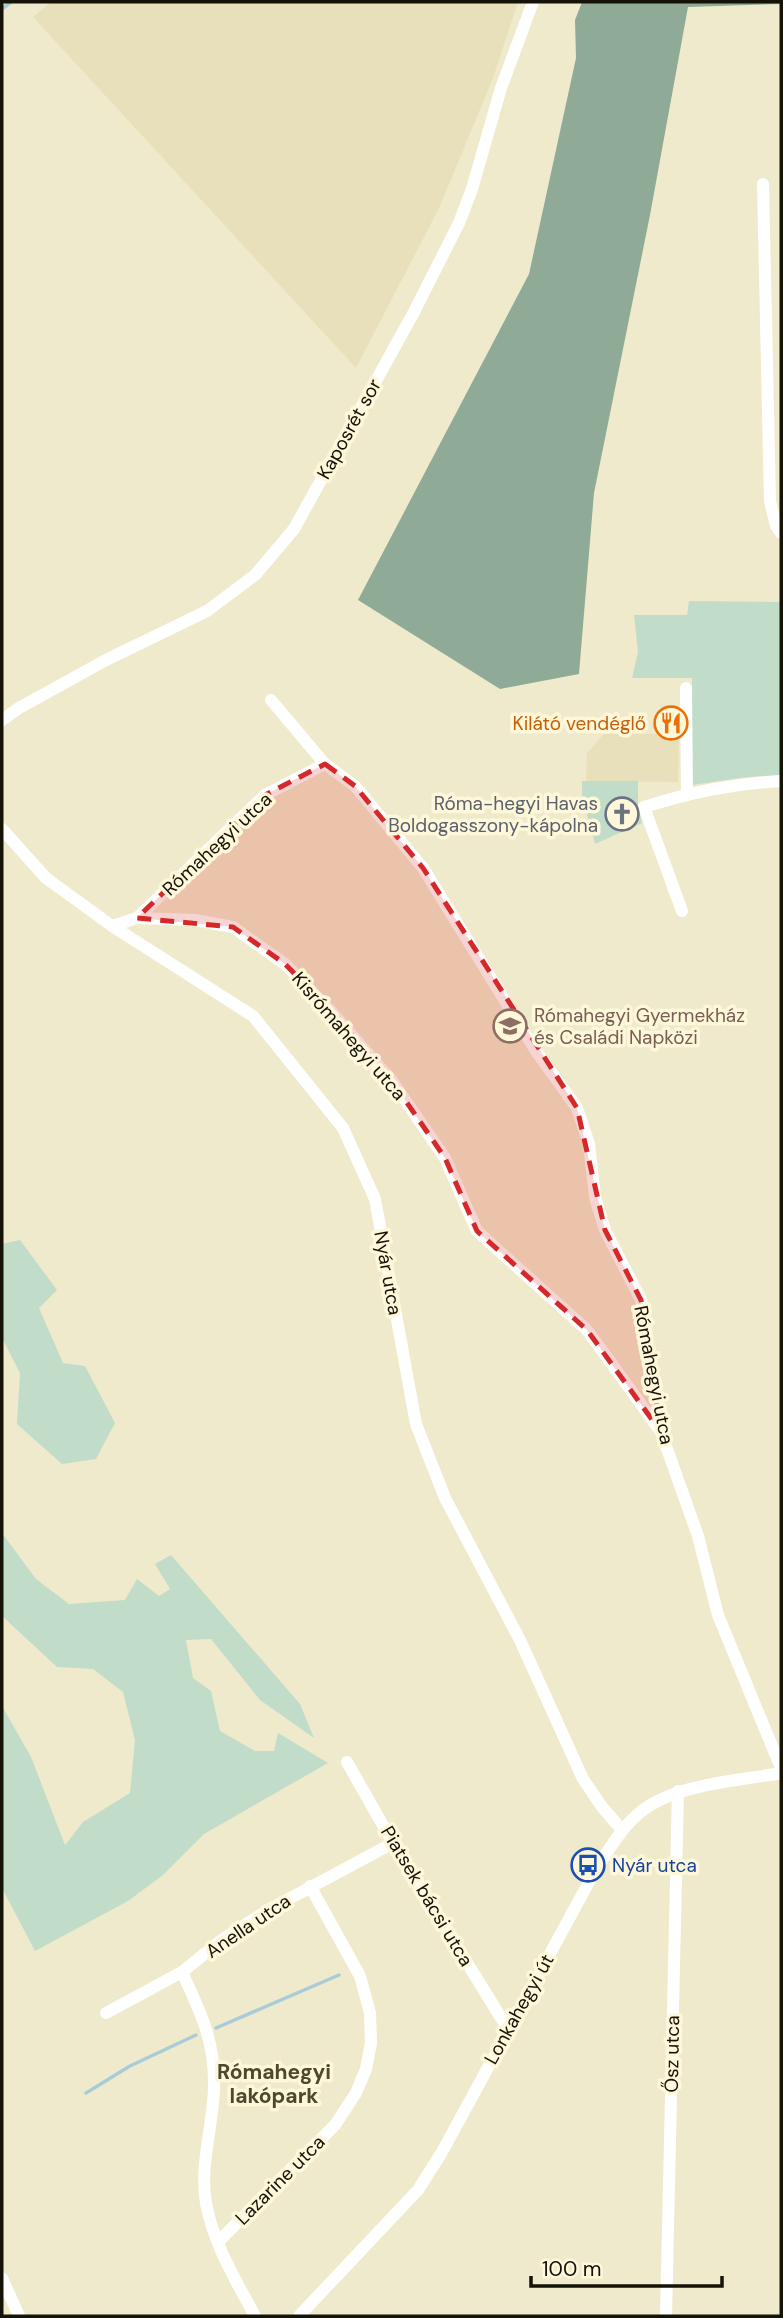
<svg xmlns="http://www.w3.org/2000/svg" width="783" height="2318" font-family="'DM Sans',sans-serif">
<rect width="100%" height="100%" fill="#f0eacc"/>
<g fill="#e7e0ba">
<polygon points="51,2 518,2 493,78 440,206 356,368 33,17"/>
<polygon points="604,734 679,734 678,782 586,781 587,753"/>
</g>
<g fill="#c1dcc9">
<polygon points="689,601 781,602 781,775 747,777 692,785 692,678 632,678 638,652 634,615 687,615"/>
<polygon points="582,781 638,781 638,805 642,823 595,844 582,796"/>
<polygon points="20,1240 57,1290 39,1308 63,1363 85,1366 115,1423 96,1459 62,1464 17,1424 20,1373 2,1338 2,1244"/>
<polygon points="2,1533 36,1579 69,1604 125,1600 137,1579 159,1596 170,1589 155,1564 171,1555 300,1704 314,1738 260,1700 211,1639 186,1640 193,1678 211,1691 220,1731 255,1751 274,1751 278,1733 328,1763 204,1834 163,1875 128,1901 35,1951 2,1888 2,1706 31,1757 65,1845 83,1822 130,1793 135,1740 123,1692 93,1669 57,1667 2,1616"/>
</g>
<polygon fill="#8fab97" points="582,2 781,2 781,4 688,7 650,215 594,493 579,674 500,689 358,600 529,274 576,58 575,20"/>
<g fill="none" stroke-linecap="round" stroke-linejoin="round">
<g stroke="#a9cdd8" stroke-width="3.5">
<polyline points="2,9 11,2"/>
<polyline points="216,2028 339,1975"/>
<polyline points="86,2093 130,2066 196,2035"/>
</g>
<g stroke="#fff" stroke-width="12">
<polyline points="763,184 770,501 776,526 781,533"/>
<polyline points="686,688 687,793"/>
<polyline points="271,700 325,764"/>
<polyline points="2,720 19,708 106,660 207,611 255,575 294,529 414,312 459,223 472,189 501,88 533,2"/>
<polyline points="2,829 46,878 112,926 253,1016 343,1128 375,1199 416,1424 445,1498 520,1640 583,1779 602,1807 622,1830"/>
<path d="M682 911 644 807C692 792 731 784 781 781"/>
<polyline points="137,918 195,920 233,927 285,964 329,1009 392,1081 445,1158 477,1231 587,1330 659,1429"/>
<polyline points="112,926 137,918 265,795 325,764 355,786 423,868 536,1051 577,1108 589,1144 595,1197 605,1230 641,1300 661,1432 698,1536 718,1615 781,1768"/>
<polyline points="347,1762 393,1843 508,2029"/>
<path d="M182 1972C200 2011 215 2041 214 2085 214 2124 199 2164 206 2203 213 2243 236 2281 255 2316"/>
<polyline points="106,2013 182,1972 223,1939 270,1909 393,1843"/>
<polyline points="218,2242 335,2125 356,2093 366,2069 371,2043 370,2013 360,1976 310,1886"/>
<polyline points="2,2278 19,2316"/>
<path d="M299 2316 418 2190 442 2152 595 1871C608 1851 620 1830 637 1815 671 1784 737 1781 781 1773"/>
<polyline points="666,2316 678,1791"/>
</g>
</g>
<path fill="#d62828" fill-opacity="0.2" stroke="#d62828" stroke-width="5" stroke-dasharray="14 9" stroke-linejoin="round" d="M325 764 355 786 423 868 577 1108 605 1230 641 1300 661 1432 587 1330 477 1231 445 1158 392 1081 329 1009 285 964 233 927 137 918 265 795Z"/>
<defs>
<symbol id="restaurant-ring" viewBox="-11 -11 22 22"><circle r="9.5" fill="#fef7d9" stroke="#e8710a" stroke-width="1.5"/><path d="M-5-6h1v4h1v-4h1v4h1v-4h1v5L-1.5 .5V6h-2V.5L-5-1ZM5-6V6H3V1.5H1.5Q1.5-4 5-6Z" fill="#e8710a"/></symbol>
<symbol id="church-ring" viewBox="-11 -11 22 22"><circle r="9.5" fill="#fef7d9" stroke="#6b7280" stroke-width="1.5"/><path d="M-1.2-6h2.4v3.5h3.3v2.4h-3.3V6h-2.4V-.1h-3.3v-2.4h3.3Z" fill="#6b7280"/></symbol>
<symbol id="school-ring" viewBox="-11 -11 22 22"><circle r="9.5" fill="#fef7d9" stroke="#8d6e63" stroke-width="1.5"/><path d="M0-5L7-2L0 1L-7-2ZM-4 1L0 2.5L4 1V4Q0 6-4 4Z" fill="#8d6e63"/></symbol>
<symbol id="bus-ring" viewBox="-11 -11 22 22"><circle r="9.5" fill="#fef7d9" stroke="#1a4fb4" stroke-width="1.5"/><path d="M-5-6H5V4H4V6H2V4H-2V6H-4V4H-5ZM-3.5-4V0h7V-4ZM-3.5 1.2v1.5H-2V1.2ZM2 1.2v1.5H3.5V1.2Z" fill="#1a4fb4"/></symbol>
</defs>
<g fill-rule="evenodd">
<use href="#restaurant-ring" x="652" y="704" width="38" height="38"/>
<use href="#church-ring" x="603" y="795" width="38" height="38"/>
<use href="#school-ring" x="491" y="1007" width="38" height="38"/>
<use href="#bus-ring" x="569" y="1846" width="38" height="38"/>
</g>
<g text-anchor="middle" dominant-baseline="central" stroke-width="7" stroke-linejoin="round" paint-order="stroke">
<g font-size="19" fill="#151308" stroke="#fef7d9">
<text transform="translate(349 429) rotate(-61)">Kaposrét sor</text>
<text transform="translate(217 844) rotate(-43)">Rómahegyi utca</text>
<text transform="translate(349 1036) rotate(49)">Kisrómahegyi utca</text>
<text transform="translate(388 1273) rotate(80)">Nyár utca</text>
<text transform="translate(654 1375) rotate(79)">Rómahegyi utca</text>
<text transform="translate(427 1896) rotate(59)">Piatsek bácsi utca</text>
<text transform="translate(248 1926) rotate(-34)">Anella utca</text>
<text transform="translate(519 2009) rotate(-61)">Lonkahegyi út</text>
<text transform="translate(672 2054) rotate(-89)">Ősz utca</text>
<text transform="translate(280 2180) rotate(-45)">Lazarine utca</text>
</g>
<g font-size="19" fill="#c56008" stroke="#fef7d9" text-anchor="end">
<text x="646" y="723">Kilátó vendéglő</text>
</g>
<g font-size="19" fill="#5b616d" stroke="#fef7d9" text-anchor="end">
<text x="598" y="803">Róma-hegyi Havas<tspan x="598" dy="22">Boldogasszony-kápolna</tspan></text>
</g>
<g font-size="19" fill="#785e54" stroke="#fef7d9" text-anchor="start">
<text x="534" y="1015">Rómahegyi Gyermekház<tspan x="534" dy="22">és Családi Napközi</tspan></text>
</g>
<g font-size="19" fill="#164399" stroke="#fef7d9" text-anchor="start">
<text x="612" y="1865">Nyár utca</text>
</g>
<g font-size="21" font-weight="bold" fill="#4d482e" stroke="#fef7d9">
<text x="274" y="2072">Rómahegyi<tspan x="274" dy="24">lakópark</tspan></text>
</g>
</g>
<rect width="783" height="2318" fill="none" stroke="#151308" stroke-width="7"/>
<path d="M531 2276v10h191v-10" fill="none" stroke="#151308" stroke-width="3.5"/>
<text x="542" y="2276" font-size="21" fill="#151308" stroke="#fef7d9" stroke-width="5" paint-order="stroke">100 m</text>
</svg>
